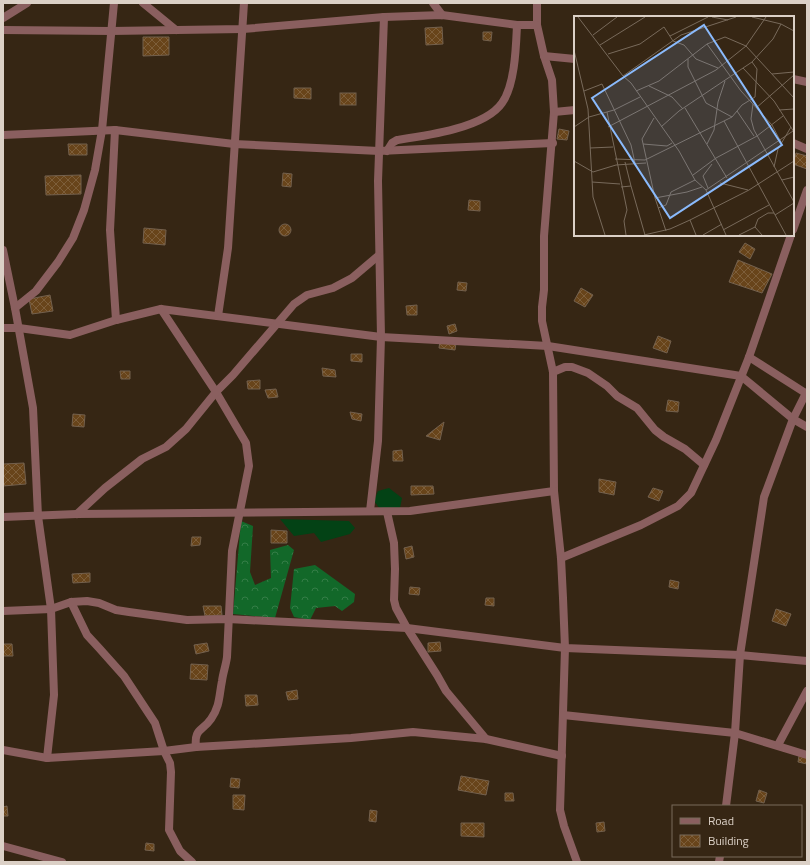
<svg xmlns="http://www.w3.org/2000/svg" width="810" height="865" font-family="'Titillium Web',sans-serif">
<defs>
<pattern id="forest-crowns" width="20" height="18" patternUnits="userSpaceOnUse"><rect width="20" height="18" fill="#126829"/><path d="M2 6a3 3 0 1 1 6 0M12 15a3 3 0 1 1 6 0" fill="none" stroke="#347d47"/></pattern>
<pattern id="building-cross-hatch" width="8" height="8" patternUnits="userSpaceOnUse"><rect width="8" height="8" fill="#68441a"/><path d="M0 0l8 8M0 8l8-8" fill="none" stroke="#7d5e3a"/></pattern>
</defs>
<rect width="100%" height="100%" fill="#362614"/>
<g fill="#034215">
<polygon points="389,488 402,498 400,508 380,509 374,501 378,491"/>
<polygon points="280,519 349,521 355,528 350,534 321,542 314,533 294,536"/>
</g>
<g fill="url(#forest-crowns)">
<polygon points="241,521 253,526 250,572 255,585 271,578 270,550 288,545 294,550 275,618 233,614"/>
<polygon points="315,565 355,594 354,602 342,611 335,606 316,608 310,620 294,617 290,608 294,569"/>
</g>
<g fill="url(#building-cross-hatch)" stroke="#73604d">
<polygon points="442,27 443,44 426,45 425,28"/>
<polygon points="483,32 492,32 491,41 483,40"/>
<polygon points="143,37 169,37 169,55 143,56"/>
<polygon points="294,88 311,88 311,99 294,98"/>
<rect x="340" y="93" width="16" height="12"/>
<polygon points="559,129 569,131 567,140 557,139"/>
<polygon points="68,144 87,144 87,155 69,155"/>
<polygon points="796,153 807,156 807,169 793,164"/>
<polygon points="283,173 292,174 291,187 282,186"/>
<polygon points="81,175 81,194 46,195 45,176"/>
<polygon points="469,200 480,201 480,211 468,210"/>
<circle cx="285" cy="230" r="6"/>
<polygon points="144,228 166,230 165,245 143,243"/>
<polygon points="745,243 755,249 750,259 739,252"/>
<polygon points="738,260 772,274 762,293 729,282"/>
<polygon points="458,282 467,283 466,291 457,290"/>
<polygon points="581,288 593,295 585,307 574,301"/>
<polygon points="50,295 53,311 32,314 29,299"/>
<polygon points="417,305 417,315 407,315 406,306"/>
<polygon points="455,324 457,331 449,334 447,326"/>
<polygon points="658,336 671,341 667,353 653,348"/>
<polygon points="440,341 456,343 455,350 439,348"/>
<polygon points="351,354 362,354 362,362 351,361"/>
<polygon points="322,368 335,370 336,377 323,376"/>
<polygon points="120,371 130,371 130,379 121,379"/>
<polygon points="260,380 260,389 248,389 247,381"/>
<polygon points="276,389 278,397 268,398 265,390"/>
<polygon points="668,400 679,402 678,412 666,411"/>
<polygon points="350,412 362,414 361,421 352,419"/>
<polygon points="73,414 85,415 84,427 72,426"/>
<polygon points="444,422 440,440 426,436"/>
<polygon points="402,450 403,461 393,461 393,451"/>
<polygon points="24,463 26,484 3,486 3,464"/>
<polygon points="599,479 616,482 614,495 599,492"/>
<polygon points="411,486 433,486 434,494 411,495"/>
<polygon points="653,488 663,491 659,501 648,497"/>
<polygon points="271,530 287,531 287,543 271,543"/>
<polygon points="192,537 201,537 200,545 191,546"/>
<polygon points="412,546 414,557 406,559 404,548"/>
<polygon points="90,573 90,582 73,583 72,574"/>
<polygon points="670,580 679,582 678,589 669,587"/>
<polygon points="410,587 420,588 419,595 409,594"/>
<polygon points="486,598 494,598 494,606 485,605"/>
<polygon points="203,606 221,606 222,615 205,616"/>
<polygon points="776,609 791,614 786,626 772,621"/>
<polygon points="440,642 441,651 428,652 428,643"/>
<polygon points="207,643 209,651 196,654 194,645"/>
<polygon points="3,644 12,644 13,656 3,656"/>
<polygon points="191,664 208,665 207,680 190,679"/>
<polygon points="297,690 298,699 288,700 286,692"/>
<polygon points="245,695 257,695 258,705 246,706"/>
<polygon points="799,756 807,757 807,764 798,762"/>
<polygon points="461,776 489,781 486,795 458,790"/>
<polygon points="231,778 240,779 239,788 230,787"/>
<polygon points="759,790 767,793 764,803 756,801"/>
<polygon points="505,793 513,793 514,801 505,801"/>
<polygon points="233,795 245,795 244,810 233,809"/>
<polygon points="7,806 8,816 3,816 3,807"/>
<polygon points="370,810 377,811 376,822 369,821"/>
<polygon points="604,822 605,831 597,832 596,823"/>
<polygon points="461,823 484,823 484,837 461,836"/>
<polygon points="146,843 154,844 154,851 145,850"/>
</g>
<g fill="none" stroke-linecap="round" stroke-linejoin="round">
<g stroke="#8a5f5f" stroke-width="8">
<polyline points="143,3 176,30"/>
<polyline points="433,3 442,15"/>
<polyline points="537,3 537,25 544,56 552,80 554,112 544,236 544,290 542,307 542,321 553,372 554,491 561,558 563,598 565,648 560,810 564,826 577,862"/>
<polyline points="3,18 27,3"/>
<polyline points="3,30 111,31 243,29 384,17 442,15 517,25 537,25"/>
<polyline points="544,56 575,59"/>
<polyline points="793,79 807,82"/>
<polyline points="554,112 575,110"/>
<polyline points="115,130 110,230 116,320"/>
<polyline points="3,135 115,130 234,144 379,151 553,143"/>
<polyline points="793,143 807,149"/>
<path d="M387 151 392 143 397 140C425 136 485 128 502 103 515 85 516 47 517 25"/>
<polyline points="793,230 807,190"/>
<polyline points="3,250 15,308 33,408 38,516 51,609 54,695 47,758"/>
<polyline points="15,308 36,291 58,262 73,238 84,210 95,170 102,130 114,3"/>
<path d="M161 309 216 392 246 443 249 466 232 551 227 657C226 665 223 673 222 681 219 696 220 706 211 719 202 732 194 728 196 747"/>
<polyline points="218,316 228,248 244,3"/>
<polyline points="3,328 19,328 70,335 116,320 161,309 381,337 548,346 741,376 793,419 807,427"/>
<polyline points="749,357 807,394"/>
<polyline points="553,372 565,367 572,367 588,373 607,386 617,396 637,408 655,430 664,437 685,449 704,465"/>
<polyline points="370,511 378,441 381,337 378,181 384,17"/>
<polyline points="387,512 394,543 395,569 394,600 396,608 407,628 437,675 446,691 486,739"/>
<polyline points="77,514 105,488 142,459 166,447 186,429 216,392 233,375 294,304 307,295 333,288 352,278 378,256"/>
<polyline points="3,517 77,514 410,511 554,491"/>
<polyline points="561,558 641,525 678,506 691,493 716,440 749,357 791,235"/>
<polyline points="71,602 87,635 99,648 124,676 155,723 164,751 170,763 171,772 169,830 180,851 192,862"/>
<polyline points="3,611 51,609 71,602 87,601 99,603 116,610 129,612 187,620 228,619 407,628 565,648 740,655 807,661"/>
<polyline points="563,715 735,733 807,755"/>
<polyline points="778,745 807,691"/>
<polyline points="3,750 47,758 164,751 196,747 351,738 413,732 486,739 562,756"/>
<polyline points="726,806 735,733 740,655 764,497 793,419 806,393"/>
<polyline points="3,846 62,862"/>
<polyline points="719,862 720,856"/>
</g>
</g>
<g transform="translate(574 16)">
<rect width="220" height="220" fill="#362614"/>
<path fill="none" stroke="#786a5b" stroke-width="1" d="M4 1 49 60 57 67 105 135 121 164 132 174 152 219M138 1 154 4M178 1 207 8 220 15M19 19 43 1M96 20 134 1M133 28 167 75 198 109 207 126M26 29 71 1M0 34 14 93 19 181 31 219M34 38 66 28 90 11 99 25 110 29 122 43 144 52M114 43V51L132 87 158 101M169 52 200 85 220 116M198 58 220 56M49 60 107 19 162 1M75 70 98 81 109 93M10 75 28 68 57 129 61 147M62 75 85 65 133 28 151 21 172 30 220 82M179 88 177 103 180 114 220 186M111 92 153 162M182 92 220 59M205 94 220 93M163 95 180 120M33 96 53 194 50 205 52 219M80 102 68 123 81 182 92 215M150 105 212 219M0 111 15 101 40 94 66 81M34 111 142 54 172 30 192 1M87 111 105 95 178 46 199 23 207 8M69 128 93 130 98 127M133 128 140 114 144 86 151 65M16 132 39 131M41 143 71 144 158 101 168 89 181 81 183 53 178 46M0 145 19 156 42 149 72 147M51 146 57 170M200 151 204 133 217 111M119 159 142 142 183 120 209 100M208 164 220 161M18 166 46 168M146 167 174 174M47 171 57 170 71 219M134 172 129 160 138 148M132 174 219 115M81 182 113 176 128 171M84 192 92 189 97 176 121 164M201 199 220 187M116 204 122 219M181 211 184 203 194 197H200M149 214 195 189M70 219 96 213 116 204 175 174 220 145M129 219 148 208M165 219 181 211 188 219"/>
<path fill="#8abafc" fill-opacity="0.15" stroke="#8abafc" stroke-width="2" d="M130 9 208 129 96 202 18 82Z"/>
<rect width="220" height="220" fill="none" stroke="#dbd0c6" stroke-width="2"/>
</g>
<rect width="810" height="865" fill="none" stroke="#dbd0c6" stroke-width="8"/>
<rect x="672" y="805" width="130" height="52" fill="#362614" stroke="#786a5b"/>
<rect x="680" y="818" width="20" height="6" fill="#8a5f5f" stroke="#786a5b"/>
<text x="708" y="825" font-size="12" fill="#dbd0c6">Road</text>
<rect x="680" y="835" width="20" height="12" fill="url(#building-cross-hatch)" stroke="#786a5b"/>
<text x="708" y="845" font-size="12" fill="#dbd0c6">Building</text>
</svg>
